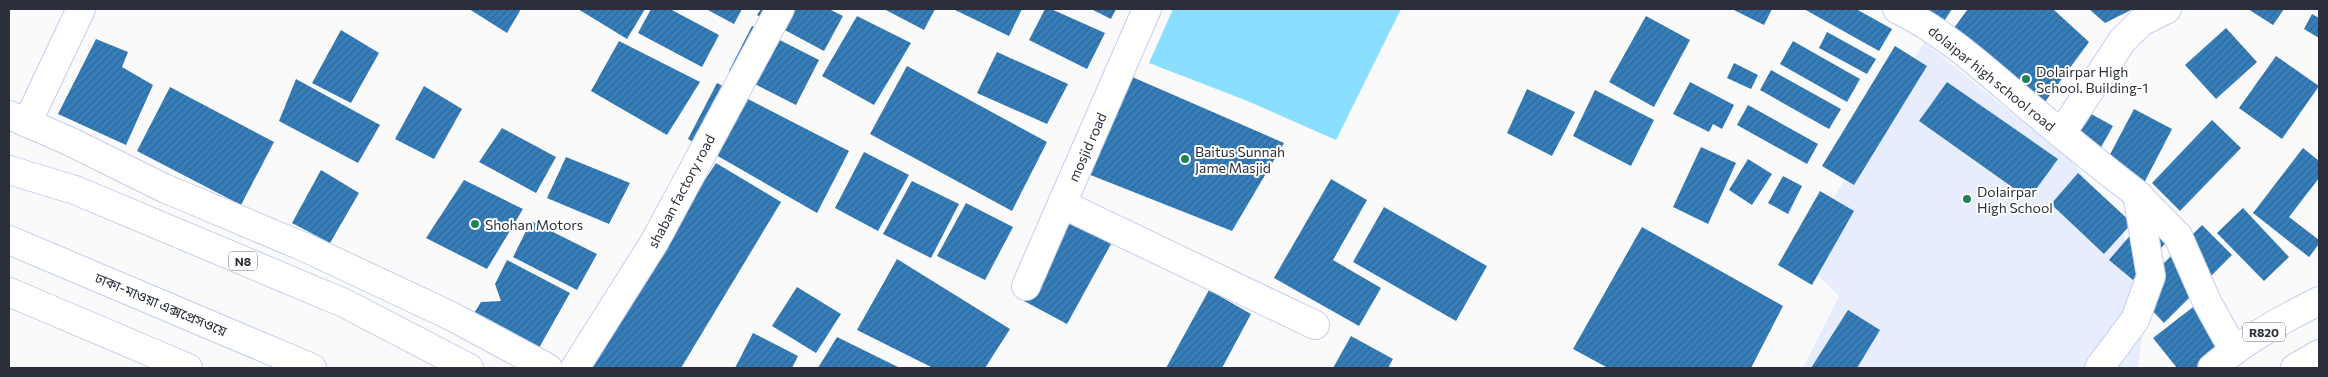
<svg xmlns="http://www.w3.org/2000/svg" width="2328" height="377" font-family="Commissioner,'Noto Sans Bengali',sans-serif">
<defs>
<pattern id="building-hatch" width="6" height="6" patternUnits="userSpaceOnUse" patternTransform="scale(1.25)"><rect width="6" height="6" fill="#367eb9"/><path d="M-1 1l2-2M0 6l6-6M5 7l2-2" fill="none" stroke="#2e6898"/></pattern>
</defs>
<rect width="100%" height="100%" fill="#fafafa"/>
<polygon fill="#e7edfd" points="1924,42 2074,163 2124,234 2142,337 2138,368 1803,368 1839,296 1800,257"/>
<polygon fill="#8adeff" points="1173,9 1401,9 1336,140 1245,100 1149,63"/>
<g fill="url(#building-hatch)">
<polygon points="469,9 521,9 507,33"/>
<polygon points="578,9 645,9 627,39"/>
<polygon points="651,9 670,9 719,35 702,67 638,33"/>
<polygon points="706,9 742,9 734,24"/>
<polygon points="761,9 829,9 843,16 824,51 757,15"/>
<polygon points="884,9 935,9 924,30"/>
<polygon points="953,9 1022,9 1009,36"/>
<polygon points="1045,9 1051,9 1105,33 1087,69 1029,40"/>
<polygon points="1091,9 1116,9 1111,19"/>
<polygon points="1732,9 1772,9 1764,25"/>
<polygon points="1804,9 1856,9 1892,29 1879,51"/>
<polygon points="1919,9 1952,9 1943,23"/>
<polygon points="1968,9 2053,9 2089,42 2036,114 1942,44"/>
<polygon points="2089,9 2133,9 2105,23"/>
<polygon points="2248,9 2284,9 2273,25"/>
<polygon points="2312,14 2319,18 2319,38 2304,29"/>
<polygon points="857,16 911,43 874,105 822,76"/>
<polygon points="1646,16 1690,40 1654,107 1609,82"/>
<polygon points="752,26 819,60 796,105 729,71"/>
<polygon points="2226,28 2257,62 2216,99 2185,65"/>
<polygon points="341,30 379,53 351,103 312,83"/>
<polygon points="1827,32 1876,59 1867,74 1819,48"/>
<polygon points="96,39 128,52 122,67 153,85 126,145 58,114"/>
<polygon points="619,41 700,82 667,135 591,91"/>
<polygon points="1793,41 1860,79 1847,102 1780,64"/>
<polygon points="1895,46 1927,66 1854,185 1822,166"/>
<polygon points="997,52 1068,84 1047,124 977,93"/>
<polygon points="2276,56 2319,86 2282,139 2239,108"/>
<polygon points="1734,63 1758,75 1751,89 1727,78"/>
<polygon points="907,66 1047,142 1012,211 870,134"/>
<polygon points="1771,70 1841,109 1829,129 1760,90"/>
<polygon points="1130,76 1284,143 1232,231 1088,174"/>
<polygon points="296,79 380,125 358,163 279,121"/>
<polygon points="1690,82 1734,105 1722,129 1713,124 1709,132 1673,114"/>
<polygon points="1947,82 2058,159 2029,199 1919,121"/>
<polygon points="717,83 849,151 817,213 688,139"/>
<polygon points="424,86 462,109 434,159 395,139"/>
<polygon points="170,87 274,142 241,205 137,151"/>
<polygon points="1527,89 1575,112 1552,156 1507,133"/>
<polygon points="1595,90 1654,120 1631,166 1573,136"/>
<polygon points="1748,105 1818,144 1807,164 1737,125"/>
<polygon points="2134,109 2172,129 2144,183 2106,162"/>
<polygon points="2084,110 2113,126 2091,165 2063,149"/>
<polygon points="2212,120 2241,148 2180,211 2152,183"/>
<polygon points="502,128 556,157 536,193 479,162"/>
<polygon points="1701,147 1736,163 1708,224 1673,207"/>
<polygon points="2303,148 2319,161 2319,178 2289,217 2319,240 2319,244 2309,257 2253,213"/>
<polygon points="864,152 909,175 878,231 835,208"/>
<polygon points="566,157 630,183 609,224 547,198"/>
<polygon points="1748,159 1772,174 1752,205 1729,190"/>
<polygon points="716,163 781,202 681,368 582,367"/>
<polygon points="321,170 359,193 330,243 292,223"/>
<polygon points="2078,173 2132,223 2104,254 2051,204"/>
<polygon points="1783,176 1802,186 1788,214 1768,203"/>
<polygon points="1331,179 1367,200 1333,260 1381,288 1359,326 1274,278"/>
<polygon points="464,180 523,209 487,269 426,238"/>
<polygon points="912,181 959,204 931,258 883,234"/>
<polygon points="1820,191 1854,211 1812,285 1778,265"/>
<polygon points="966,203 1013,227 985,280 937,256"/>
<polygon points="1384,207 1487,266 1456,321 1353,262"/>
<polygon points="2243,208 2289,257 2264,281 2217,233"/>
<polygon points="2145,218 2169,239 2133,280 2109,260"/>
<polygon points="1068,220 1111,244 1067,324 1024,301"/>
<polygon points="531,221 597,254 577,290 513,257"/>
<polygon points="2202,225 2232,255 2164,323 2135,292"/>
<polygon points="1642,227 1783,306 1751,368 1608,368 1573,349"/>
<polygon points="897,259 1010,329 985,368 933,368 857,330"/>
<polygon points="507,260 570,293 535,355 470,320 481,302 501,301 495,284"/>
<polygon points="797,287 841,314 816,353 772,326"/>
<polygon points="1209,290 1251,314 1222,368 1166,368"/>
<polygon points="2197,304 2230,345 2201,368 2177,368 2153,338"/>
<polygon points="1848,310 1880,330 1857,368 1811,368"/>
<polygon points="753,333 798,356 792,368 735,368"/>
<polygon points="1351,336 1393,359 1388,368 1333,368"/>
<polygon points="837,337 900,368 818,368"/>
</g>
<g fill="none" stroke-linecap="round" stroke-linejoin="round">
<defs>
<g id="minor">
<path d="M1897 9C1944 32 1982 67 2022 101 2060 133 2098 164 2137 194L2151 276 2135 320 2099 368"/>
<polyline points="27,123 81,9"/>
<polyline points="2061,134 2122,41 2141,22 2167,9"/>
<polyline points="2137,194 2178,236 2207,302 2234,351"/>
<polyline points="1062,204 1315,325"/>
<polyline points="1026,286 1147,9"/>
<polyline points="575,368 655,241 780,9"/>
</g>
<g id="primary">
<path d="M2212 368C2244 341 2282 319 2319 301"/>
<polyline points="2295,368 2319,354"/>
</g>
<g id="trunk">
<polyline points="9,115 69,141 164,188 304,247 451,316 548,368"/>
<polyline points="9,170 75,190 344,303 469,368"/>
</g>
<g id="motorway">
<polyline points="9,240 312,368"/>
<polyline points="9,292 188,368"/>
</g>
</defs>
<use href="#minor" stroke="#c3cfee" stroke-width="30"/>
<use href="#primary" stroke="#c3cfee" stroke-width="30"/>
<use href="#trunk" stroke="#c3cfee" stroke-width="30"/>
<use href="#motorway" stroke="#c3cfee" stroke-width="30"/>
<use href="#minor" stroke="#fff" stroke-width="28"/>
<use href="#primary" stroke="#fff" stroke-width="28"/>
<use href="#trunk" stroke="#fff" stroke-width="28"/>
<use href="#motorway" stroke="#fff" stroke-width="28"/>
</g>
<g fill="#228058" stroke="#fff" stroke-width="2">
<circle cx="2026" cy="79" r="5"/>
<circle cx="1185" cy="159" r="5"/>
<circle cx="1967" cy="199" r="5"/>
<circle cx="475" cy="224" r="5"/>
</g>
<g text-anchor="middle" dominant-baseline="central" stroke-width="4" stroke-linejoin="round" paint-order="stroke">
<g fill="#fff" stroke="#6a6d76" stroke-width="1">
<rect x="229" y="251.5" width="28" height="19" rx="4"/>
<rect x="2243" y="322.5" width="42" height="19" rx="4"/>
</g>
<g font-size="12" font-weight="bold" fill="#2a2f3b">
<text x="243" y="261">N8</text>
<text x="2264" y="332">R820</text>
</g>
<g font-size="14" fill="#2a2f3b" stroke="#fff" text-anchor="start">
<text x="2036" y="71">Dolairpar High<tspan x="2036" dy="16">School. Building-1</tspan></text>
<text x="1195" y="151">Baitus Sunnah<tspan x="1195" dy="16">Jame Masjid</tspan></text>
<text x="1977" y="191">Dolairpar<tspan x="1977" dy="16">High School</tspan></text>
<text x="485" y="224">Shohan Motors</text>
</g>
<g font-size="14" fill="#2a2f3b" stroke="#fff">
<text transform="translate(1992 78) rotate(39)">dolaipar high school road</text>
<text transform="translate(1087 147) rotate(-66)">mosjid road</text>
<text transform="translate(681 191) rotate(-62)">shaban factory road</text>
<text transform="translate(161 304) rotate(23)">ঢাকা-মাওয়া এক্সপ্রেসওয়ে</text>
</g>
</g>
<rect width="2328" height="377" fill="none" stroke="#2a2f3b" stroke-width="20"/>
</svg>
